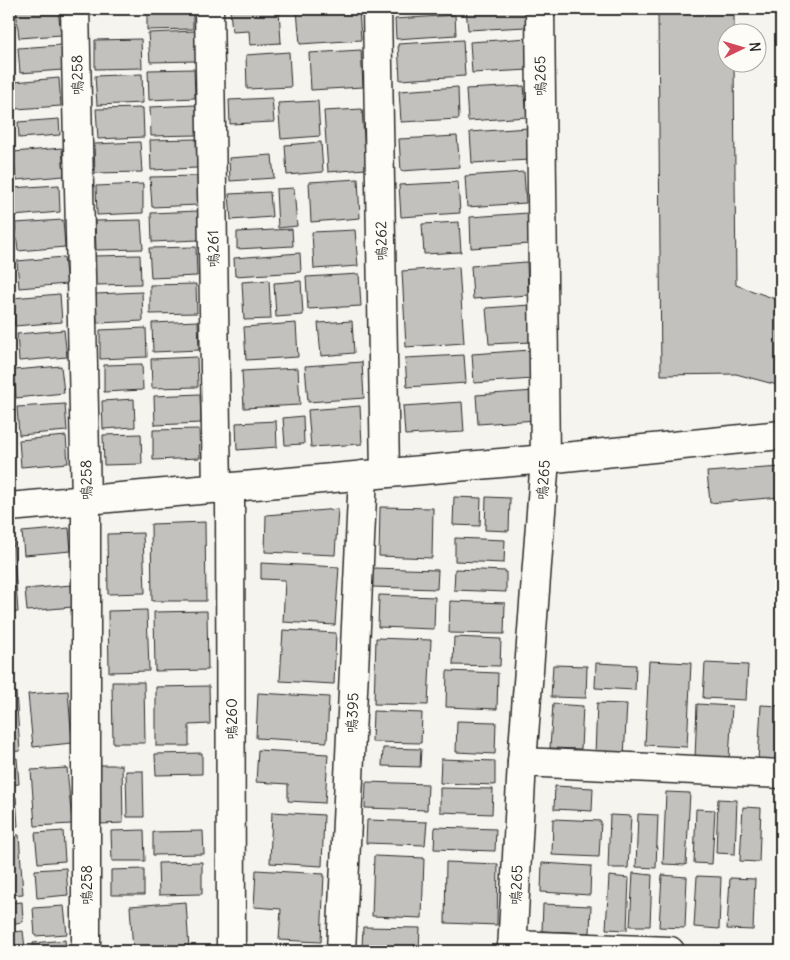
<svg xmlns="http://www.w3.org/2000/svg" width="790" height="960" font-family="Delius,'Klee One',sans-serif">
<rect width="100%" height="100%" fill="#f5f4ef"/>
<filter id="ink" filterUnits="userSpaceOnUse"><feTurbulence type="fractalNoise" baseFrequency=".02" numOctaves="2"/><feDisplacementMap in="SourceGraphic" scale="10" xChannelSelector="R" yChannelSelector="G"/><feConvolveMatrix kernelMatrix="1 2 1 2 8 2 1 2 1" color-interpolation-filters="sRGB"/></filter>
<g filter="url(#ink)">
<g fill="#c2c1be" stroke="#2b2b2b">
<polygon points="16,9 58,9 61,35 19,38"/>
<polygon points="147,9 193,9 193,29 147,30"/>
<polygon points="247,9 279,9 281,43 250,45 249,31 232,32 230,10"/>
<polygon points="329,9 359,9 361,40 300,44 297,11"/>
<polygon points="402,9 457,9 457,11 402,14"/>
<polygon points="466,9 525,9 526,27 468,30"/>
<polygon points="658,9 734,9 734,32 728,32 728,62 734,62 736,285 781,301 781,386 736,374 661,375"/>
<polygon points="455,15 456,35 396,39 395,19"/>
<polygon points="195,31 196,61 150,62 148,33"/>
<polygon points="528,38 530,70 472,73 470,42"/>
<polygon points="141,39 142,68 95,69 95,40"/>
<polygon points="463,40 465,76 400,80 398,44"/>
<polygon points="61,45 63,70 20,73 18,48"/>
<polygon points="361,50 363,87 311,90 309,53"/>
<polygon points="289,52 291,87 247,89 246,55"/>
<polygon points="194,69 195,98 149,100 148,70"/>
<polygon points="142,74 143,103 97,105 95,76"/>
<polygon points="59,78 61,106 16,109 14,82"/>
<polygon points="524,86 527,117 468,121 466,89"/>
<polygon points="458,87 459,119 401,122 399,91"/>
<polygon points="272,98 274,122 230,124 229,100"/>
<polygon points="318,101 320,136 281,139 278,103"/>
<polygon points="196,105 197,135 151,136 150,107"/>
<polygon points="143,108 144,137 98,139 96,109"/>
<polygon points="362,109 366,169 328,172 324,111"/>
<polygon points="59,119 60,135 19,138 18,122"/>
<polygon points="528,128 530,160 472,163 470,132"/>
<polygon points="457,136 460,167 401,171 399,139"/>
<polygon points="196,139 197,168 151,170 150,140"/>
<polygon points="140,142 142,172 95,173 94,144"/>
<polygon points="321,142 323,172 287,175 285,145"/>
<polygon points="62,148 64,176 16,180 13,152"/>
<polygon points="272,155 274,178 230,181 229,158"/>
<polygon points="524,172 526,203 467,207 465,176"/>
<polygon points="197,176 198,205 152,207 150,177"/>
<polygon points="358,179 360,218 311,222 309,182"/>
<polygon points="458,182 460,213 401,217 399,185"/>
<polygon points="143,184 143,213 97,215 96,186"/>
<polygon points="59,185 60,212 13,216 11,188"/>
<polygon points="294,188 297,226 278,228 276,189"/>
<polygon points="270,192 272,217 231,220 229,194"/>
<polygon points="198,211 199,240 152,242 151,213"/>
<polygon points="528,213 530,244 471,248 470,217"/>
<polygon points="63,220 65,247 18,251 15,223"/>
<polygon points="141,220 143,249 96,250 95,221"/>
<polygon points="459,222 461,252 424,254 422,224"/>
<polygon points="292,229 293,246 237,249 237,232"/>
<polygon points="355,230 358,266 314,269 312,232"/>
<polygon points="196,247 197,276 151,278 149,248"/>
<polygon points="300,253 301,272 235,276 234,258"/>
<polygon points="140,255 141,284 95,285 93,256"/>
<polygon points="64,257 67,284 19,288 17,261"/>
<polygon points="527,262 528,295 473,299 471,266"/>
<polygon points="459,267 464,343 406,347 402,271"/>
<polygon points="359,274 361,306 308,309 306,277"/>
<polygon points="269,280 271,319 244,320 242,282"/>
<polygon points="301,281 303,315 276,317 274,283"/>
<polygon points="196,284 197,313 150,314 150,285"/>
<polygon points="142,292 143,321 97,323 96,294"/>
<polygon points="60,294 62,322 15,326 12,298"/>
<polygon points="9,301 11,327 9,327"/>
<polygon points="530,305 532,342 489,344 486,308"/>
<polygon points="198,321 199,350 153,352 152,323"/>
<polygon points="352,321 354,353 321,356 318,323"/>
<polygon points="296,323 298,357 246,360 244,327"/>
<polygon points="146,328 147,357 100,359 100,330"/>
<polygon points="64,330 67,357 19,361 17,334"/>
<polygon points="9,341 10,341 13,369 9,369"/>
<polygon points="531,350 533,379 474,383 472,354"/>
<polygon points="464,355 466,383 407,387 405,358"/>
<polygon points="197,357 198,387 152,388 151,359"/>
<polygon points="362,362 364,398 308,402 305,366"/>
<polygon points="142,364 143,390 104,392 104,365"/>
<polygon points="61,366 64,393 16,398 14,370"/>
<polygon points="298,368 300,405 244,408 242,371"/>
<polygon points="535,391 537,420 478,424 476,395"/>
<polygon points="200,394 201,423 155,425 154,396"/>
<polygon points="134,399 135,427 103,429 102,401"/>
<polygon points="462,402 464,432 405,435 403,406"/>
<polygon points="65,404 67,431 19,435 17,407"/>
<polygon points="360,406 362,444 311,447 308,410"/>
<polygon points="303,416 304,444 285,445 283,418"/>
<polygon points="276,421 277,447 237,450 236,423"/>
<polygon points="199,429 200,458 153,460 153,430"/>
<polygon points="141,434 142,464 104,465 103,435"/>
<polygon points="66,436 68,463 21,467 19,440"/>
<polygon points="781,467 781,497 710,503 707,472"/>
<polygon points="454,497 481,498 480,526 453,525"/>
<polygon points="486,497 510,498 509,531 485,530"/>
<polygon points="380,507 433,508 432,558 379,556"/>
<polygon points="338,509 335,555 265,552 266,515"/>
<polygon points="205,522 206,601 152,601 151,524"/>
<polygon points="69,528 71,551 24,555 22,532"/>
<polygon points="143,533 145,593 108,594 107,534"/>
<polygon points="455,538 505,540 504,563 455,561"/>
<polygon points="9,540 13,540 18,612 9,613"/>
<polygon points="261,563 339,567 335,625 283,622 285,580 261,579"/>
<polygon points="373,568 438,570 437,589 372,587"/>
<polygon points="455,569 506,571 506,592 454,590"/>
<polygon points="71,585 73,607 27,611 25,589"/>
<polygon points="379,595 435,597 434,629 378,627"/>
<polygon points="450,601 505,603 504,634 449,633"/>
<polygon points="147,610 149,671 109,672 108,611"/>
<polygon points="207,611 208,670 155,671 154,612"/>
<polygon points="283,630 336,633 334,684 280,681"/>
<polygon points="454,637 501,639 500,666 453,665"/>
<polygon points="376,638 431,640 428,705 374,704"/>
<polygon points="649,661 691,663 687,747 645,745"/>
<polygon points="596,663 636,665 635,690 595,688"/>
<polygon points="705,663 748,665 746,700 703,698"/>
<polygon points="553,665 587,666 586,698 551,697"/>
<polygon points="447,671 498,673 497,709 446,707"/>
<polygon points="112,682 144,682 145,743 113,743"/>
<polygon points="209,686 210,724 189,725 189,746 156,746 156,687"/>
<polygon points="68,691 72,743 33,747 28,694"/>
<polygon points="16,692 20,751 9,752 9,693"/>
<polygon points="258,693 329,697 327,742 256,738"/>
<polygon points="597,703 627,704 624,756 595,754"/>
<polygon points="553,704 583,706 581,749 550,748"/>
<polygon points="697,704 732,706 729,760 695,759"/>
<polygon points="761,705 781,706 781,762 758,761"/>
<polygon points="373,711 422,713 421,743 372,742"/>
<polygon points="457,721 496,722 495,754 456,752"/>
<polygon points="383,748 421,749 420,767 382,766"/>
<polygon points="258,750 328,754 325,803 288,801 288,784 256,782"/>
<polygon points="202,753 202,774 156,775 155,754"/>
<polygon points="9,758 17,758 19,784 9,785"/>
<polygon points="441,759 495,761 495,785 440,783"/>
<polygon points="100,765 122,765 123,823 101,824"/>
<polygon points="67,768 72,824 35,826 31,770"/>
<polygon points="126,771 143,771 144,817 127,817"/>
<polygon points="366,782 428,784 427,810 365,808"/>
<polygon points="555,786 593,788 592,811 554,809"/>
<polygon points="440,788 493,789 492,814 440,812"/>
<polygon points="666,792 690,793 686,865 663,864"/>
<polygon points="16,797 18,826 9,827 9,798"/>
<polygon points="780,798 781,798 781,864 776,863"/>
<polygon points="718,799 737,800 735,854 716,853"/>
<polygon points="743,807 761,808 759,862 740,861"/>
<polygon points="696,809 715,810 712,864 694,863"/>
<polygon points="272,812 324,815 322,866 270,863"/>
<polygon points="638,814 658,815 656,868 636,867"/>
<polygon points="610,815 631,816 628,868 608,868"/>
<polygon points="553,819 601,821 599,857 552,855"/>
<polygon points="367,820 427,822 425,845 366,843"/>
<polygon points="435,827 496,829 495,851 434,849"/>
<polygon points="144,830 145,861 112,861 111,831"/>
<polygon points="63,831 65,861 38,863 35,833"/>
<polygon points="203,831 204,854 153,855 153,832"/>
<polygon points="9,835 19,835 23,894 9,895"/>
<polygon points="374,856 424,858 422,918 372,916"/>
<polygon points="202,862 202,894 159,895 158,863"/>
<polygon points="446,862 498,864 497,925 445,923"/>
<polygon points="542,863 591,866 590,895 541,892"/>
<polygon points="66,868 68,895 37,898 35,870"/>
<polygon points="144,869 144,895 111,895 111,870"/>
<polygon points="256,870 324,874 321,942 279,940 281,909 254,907"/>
<polygon points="633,873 652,875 650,926 630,926"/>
<polygon points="662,875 687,877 685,928 659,927"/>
<polygon points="609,876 629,878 627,930 606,929"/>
<polygon points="697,876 721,877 719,929 694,927"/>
<polygon points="730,878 755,879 753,930 727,929"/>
<polygon points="781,878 781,942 778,941"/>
<polygon points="22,902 23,922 9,924 9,903"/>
<polygon points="186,902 189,949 174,950 174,951 133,951 130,906"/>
<polygon points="543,904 591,906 590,933 542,931"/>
<polygon points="64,906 67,934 35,936 33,908"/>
<polygon points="363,927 420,928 419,949 362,947"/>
<polygon points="23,931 25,948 12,949 11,932"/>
<polygon points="65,940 66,951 34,951 33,943"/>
<polygon points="436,948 487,950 487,951 436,951"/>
</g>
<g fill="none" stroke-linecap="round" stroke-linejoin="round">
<defs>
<g id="street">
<polyline points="75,9 86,500 86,951"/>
<polyline points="209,9 217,489"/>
<polyline points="377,9 385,473"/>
<polyline points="230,487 231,951"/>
<polyline points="9,507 545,459 781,435"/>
<polyline points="522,762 781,774"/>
<polyline points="512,945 670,951"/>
<polyline points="341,951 363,475"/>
<polyline points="512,951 522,762 545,459 540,9"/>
</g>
</defs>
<use href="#street" stroke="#2b2b2b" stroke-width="31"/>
<use href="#street" stroke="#fdfcf7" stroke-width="28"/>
</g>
</g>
<g text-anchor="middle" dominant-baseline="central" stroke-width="5" stroke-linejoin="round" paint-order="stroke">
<g font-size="15" fill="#2b2b2b" stroke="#fdfcf7">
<text transform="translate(77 75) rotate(-91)">鳴258</text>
<text transform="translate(540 76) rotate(-91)">鳴265</text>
<text transform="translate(381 241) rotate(-91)">鳴262</text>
<text transform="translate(213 249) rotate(-91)">鳴261</text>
<text transform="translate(86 480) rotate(-91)">鳴258</text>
<text transform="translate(543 480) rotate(-86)">鳴265</text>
<text transform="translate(352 713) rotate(-87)">鳴395</text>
<text transform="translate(231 719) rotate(-90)">鳴260</text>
<text transform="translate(86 885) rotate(-90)">鳴258</text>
<text transform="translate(516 885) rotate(-87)">鳴265</text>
</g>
</g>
<rect width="790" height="960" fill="none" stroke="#fdfcf7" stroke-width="30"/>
<rect x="15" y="15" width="760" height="930" fill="none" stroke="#2b2b2b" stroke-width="2" filter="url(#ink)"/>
<g transform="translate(742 48) rotate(85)"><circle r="24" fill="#fdfcf7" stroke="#a9a8a5"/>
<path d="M0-4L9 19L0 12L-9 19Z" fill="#d1495b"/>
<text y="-8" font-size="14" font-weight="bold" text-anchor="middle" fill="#2b2b2b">N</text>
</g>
</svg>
